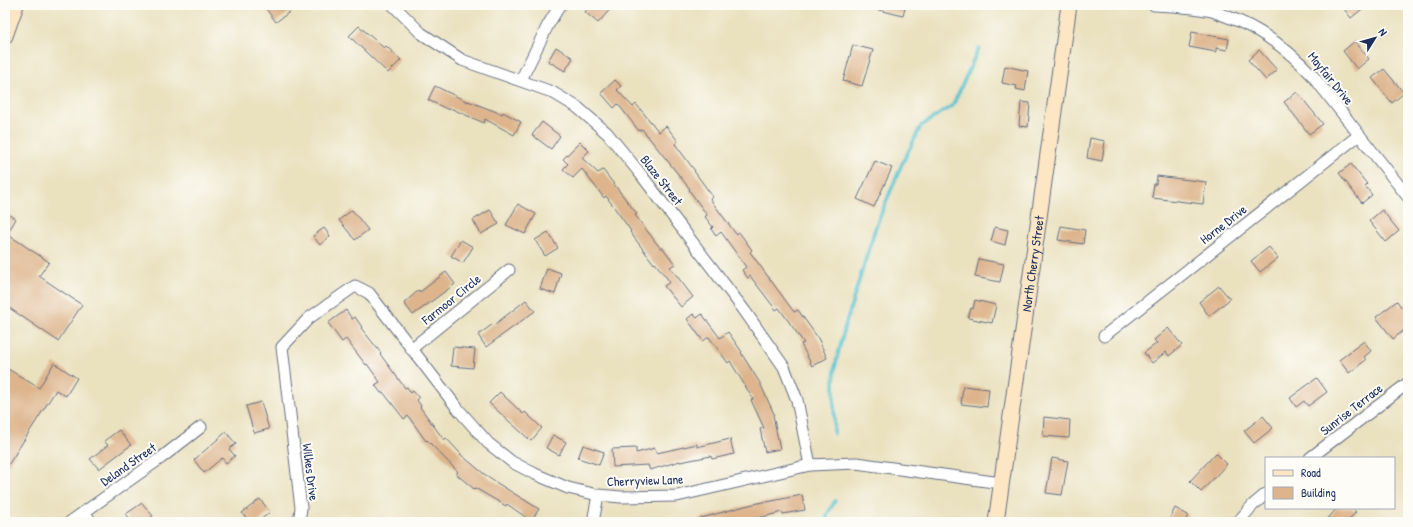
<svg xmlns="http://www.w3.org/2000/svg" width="1413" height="527" font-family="'Patrick Hand',sans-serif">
<rect width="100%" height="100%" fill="#fdfcf7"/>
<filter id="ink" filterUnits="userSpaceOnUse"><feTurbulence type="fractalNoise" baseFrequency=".025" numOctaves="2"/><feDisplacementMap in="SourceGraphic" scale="8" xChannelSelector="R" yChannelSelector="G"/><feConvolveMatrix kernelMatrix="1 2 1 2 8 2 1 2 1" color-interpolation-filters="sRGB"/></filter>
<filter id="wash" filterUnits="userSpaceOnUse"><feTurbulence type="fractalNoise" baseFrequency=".012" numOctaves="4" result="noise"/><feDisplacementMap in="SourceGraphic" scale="16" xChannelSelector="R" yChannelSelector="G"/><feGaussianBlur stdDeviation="0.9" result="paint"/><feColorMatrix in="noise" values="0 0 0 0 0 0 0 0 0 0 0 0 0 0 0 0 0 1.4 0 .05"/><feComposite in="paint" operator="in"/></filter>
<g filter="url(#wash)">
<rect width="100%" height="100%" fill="#eae1bf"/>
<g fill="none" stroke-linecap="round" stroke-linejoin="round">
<g stroke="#55c1ce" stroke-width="3.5">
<path d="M834 434C835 412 833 390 835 368 837 355 842 342 844 329L876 226 901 166 921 126 953 105 979 48"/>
<polyline points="827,522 827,515 835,501"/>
</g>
</g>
<g id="blocks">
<g fill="#ddb48b">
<polygon points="263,5 299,5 276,22"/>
<polygon points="591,5 614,5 598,23 585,12"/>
<polygon points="871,5 892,5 905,8 903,16 871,8"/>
<polygon points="1341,5 1367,5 1351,18"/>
<polygon points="359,26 384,48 386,46 401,60 388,73 349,36"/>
<polygon points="1192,32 1229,39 1227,50 1216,48 1216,52 1189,47"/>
<polygon points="1355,41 1369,59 1357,69 1343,51"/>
<polygon points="853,45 873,50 862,86 843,81"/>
<polygon points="556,47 573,58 565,71 548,61"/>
<polygon points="1259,50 1277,70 1266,80 1248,60"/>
<polygon points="1005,66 1028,71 1025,91 1016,89 1017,86 1002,83"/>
<polygon points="1384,69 1404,93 1392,103 1372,78"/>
<polygon points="615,80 621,86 617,90 633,107 636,104 659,132 666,126 678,141 675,144 695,171 694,171 713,197 710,199 736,234 739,232 752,250 750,252 794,312 798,310 818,338 827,358 812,366 801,344 804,343 779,308 776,310 750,276 748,278 742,270 746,267 721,232 716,236 711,229 713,227 705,217 707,215 689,190 690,189 642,129 639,131 618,104 614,108 601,93"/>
<polygon points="435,86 468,102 468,101 502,114 503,112 521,122 514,135 485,119 484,123 450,108 449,110 428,100"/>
<polygon points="1297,92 1323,124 1309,134 1284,102"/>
<polygon points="1021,102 1030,103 1028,127 1019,126"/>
<polygon points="542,122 560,136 551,149 532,135"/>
<polygon points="1090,138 1105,141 1102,161 1087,158"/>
<polygon points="580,142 589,151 582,158 598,173 603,170 637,214 635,215 661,249 662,247 675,264 670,267 693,297 681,307 664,286 670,282 655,263 654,264 630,232 631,231 606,196 604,198 582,169 573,178 563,169 568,164 563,159"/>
<polygon points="875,161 892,168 874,207 857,199"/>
<polygon points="1351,164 1367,184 1365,186 1372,195 1362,203 1339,173"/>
<polygon points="1157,176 1206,182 1203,204 1152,198 1154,184 1156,184"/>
<polygon points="518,204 536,214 525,234 506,225"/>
<polygon points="352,210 368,230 355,240 339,220"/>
<polygon points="490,210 499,224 481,234 473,220"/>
<polygon points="1382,210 1399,231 1386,242 1369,221"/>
<polygon points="5,212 16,219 7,234 49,262 39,276 82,305 58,341 5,305"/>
<polygon points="1061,226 1085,230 1083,244 1058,240"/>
<polygon points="995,227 1008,230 1005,245 991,241"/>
<polygon points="324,228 330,236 320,245 313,236"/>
<polygon points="548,232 558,248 545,256 535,240"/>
<polygon points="461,240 473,247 463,263 451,256"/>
<polygon points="1269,247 1278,258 1260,272 1251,261"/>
<polygon points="979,259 1004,264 1000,282 975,277"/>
<polygon points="547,268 561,273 555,294 540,289"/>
<polygon points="446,272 455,284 413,315 404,303 419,290 420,292"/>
<polygon points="1219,286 1230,299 1209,316 1199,302"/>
<polygon points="526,300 535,311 486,347 478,335 493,324 494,325"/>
<polygon points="975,300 996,305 992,323 968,318 971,308 973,309"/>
<polygon points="1397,301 1401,307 1408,302 1408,327 1393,339 1376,317"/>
<polygon points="346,310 352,319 355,317 362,327 361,328 381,353 380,354 405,388 407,387 411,393 413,391 419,398 417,400 421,406 420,407 444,440 446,438 461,454 460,454 489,478 539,509 531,521 507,504 506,506 475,488 474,489 456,474 458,472 427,440 426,441 408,416 404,419 383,392 381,393 375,385 380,382 367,364 366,365 346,339 342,342 328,323"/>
<polygon points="693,314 697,318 702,314 720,338 728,332 742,352 741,353 760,383 774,414 773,415 780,449 765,452 760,429 764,428 751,400 753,399 730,361 728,363 709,337 703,341 687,319"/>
<polygon points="1168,328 1182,345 1169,356 1166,352 1152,363 1144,353 1157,343 1154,340"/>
<polygon points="1364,341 1371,351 1364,357 1366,360 1349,373 1339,360"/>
<polygon points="453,347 475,349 473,368 451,366"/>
<polygon points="54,363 77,378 66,396 56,390 5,470 5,367 39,388"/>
<polygon points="1317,378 1327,392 1308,406 1304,401 1296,407 1290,398"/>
<polygon points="963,386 989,389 987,407 961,404"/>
<polygon points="500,392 523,414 525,412 542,428 531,441 489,403"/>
<polygon points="261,402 269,429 254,433 246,406"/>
<polygon points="1263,416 1273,428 1254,443 1244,431"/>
<polygon points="1044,417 1070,420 1069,438 1043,436"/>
<polygon points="119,430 131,445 99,469 90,459 108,445 104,441"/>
<polygon points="226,432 236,444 229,449 235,456 226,463 222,458 204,473 194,460"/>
<polygon points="553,435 566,442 559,455 546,448"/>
<polygon points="730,439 734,454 712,459 711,456 680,462 680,461 650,470 648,465 613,467 612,449 636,448 636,453 655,448 657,453 697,444 697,447"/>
<polygon points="583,445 604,452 599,465 578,458"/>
<polygon points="1216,453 1227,464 1201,492 1190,481"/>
<polygon points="1052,458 1068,461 1062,495 1046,493"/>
<polygon points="802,495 805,510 783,514 782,512 743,522 698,522 698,519 745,506 767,501 767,502"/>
<polygon points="260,499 270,512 258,522 249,522 242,513"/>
<polygon points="142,503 153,516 145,522 132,522 126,514"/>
<polygon points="1175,508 1188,515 1185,522 1168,522"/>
<polygon points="1337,508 1352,508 1356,512 1347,522 1325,522"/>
</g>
</g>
</g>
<g filter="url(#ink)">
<use href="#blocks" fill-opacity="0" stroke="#636d80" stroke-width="1"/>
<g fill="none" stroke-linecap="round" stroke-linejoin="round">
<defs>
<g id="street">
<polyline points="393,5 421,33 462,60 552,92 577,107 607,133 639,172 744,310 784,367 797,400 810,465"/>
<path d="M1154 5C1171 6 1189 7 1206 10 1212 10 1217 13 1223 15 1259 27 1287 48 1313 76L1408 197"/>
<polyline points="521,80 548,25 560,5"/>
<polyline points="1104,336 1359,135"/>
<polyline points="411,349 509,270"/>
<polyline points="1310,458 1408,383"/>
<polyline points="84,512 91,522"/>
<polyline points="70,522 161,458 201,427"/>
<polyline points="299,522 301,508 282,347 309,318 355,286 369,293 458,409 488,443 512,462 535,474 568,488 598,495 621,497 677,496 810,465 856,463 1001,483"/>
<polyline points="593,522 598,495"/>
<polyline points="1238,522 1253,505 1266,494"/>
</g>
<g id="secondary">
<polyline points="5,36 16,5"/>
<path id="s1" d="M996 522 1069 5"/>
</g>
</defs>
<use href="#street" stroke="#636d80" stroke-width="13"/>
<use href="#secondary" stroke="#636d80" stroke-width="17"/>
<use href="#street" stroke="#fff" stroke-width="11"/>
<use href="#secondary" stroke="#fce6c4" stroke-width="15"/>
</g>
</g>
<g text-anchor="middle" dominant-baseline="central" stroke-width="4" stroke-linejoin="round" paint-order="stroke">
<g font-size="13" fill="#1b2f5e" stroke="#fdfcf7">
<text transform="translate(1331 78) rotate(51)">Mayfair Drive</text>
<text transform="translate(662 180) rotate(52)">Blaze Street</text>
<text transform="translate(1223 224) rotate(-38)">Horne Drive</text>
<text stroke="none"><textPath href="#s1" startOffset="261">North Cherry Street</textPath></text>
<text transform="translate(451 299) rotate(-39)">Farmoor Circle</text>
<text transform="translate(1351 409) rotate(-38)">Sunrise Terrace</text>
<text transform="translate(128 464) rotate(-35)">Deland Street</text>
<text transform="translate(311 472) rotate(83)">Wilkes Drive</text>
<text transform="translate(645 480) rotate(-2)">Cherryview Lane</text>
</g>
</g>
<rect width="1413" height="527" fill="none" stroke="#fdfcf7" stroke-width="20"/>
<rect x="1265" y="457" width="130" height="52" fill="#fdfcf7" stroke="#a3aaba"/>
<rect x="1273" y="470" width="20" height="6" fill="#fce6c4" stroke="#a3aaba"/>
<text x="1301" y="477" font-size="12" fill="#1b2f5e">Road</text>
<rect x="1273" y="487" width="20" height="12" fill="#ddb48b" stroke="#a3aaba"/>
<text x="1301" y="497" font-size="12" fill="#1b2f5e">Building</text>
<g transform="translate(1375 38) rotate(53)" stroke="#fdfcf7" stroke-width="3" paint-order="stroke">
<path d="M0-3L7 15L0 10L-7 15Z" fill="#1b2f5e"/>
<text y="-6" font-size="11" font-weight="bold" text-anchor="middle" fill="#1b2f5e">N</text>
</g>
</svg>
